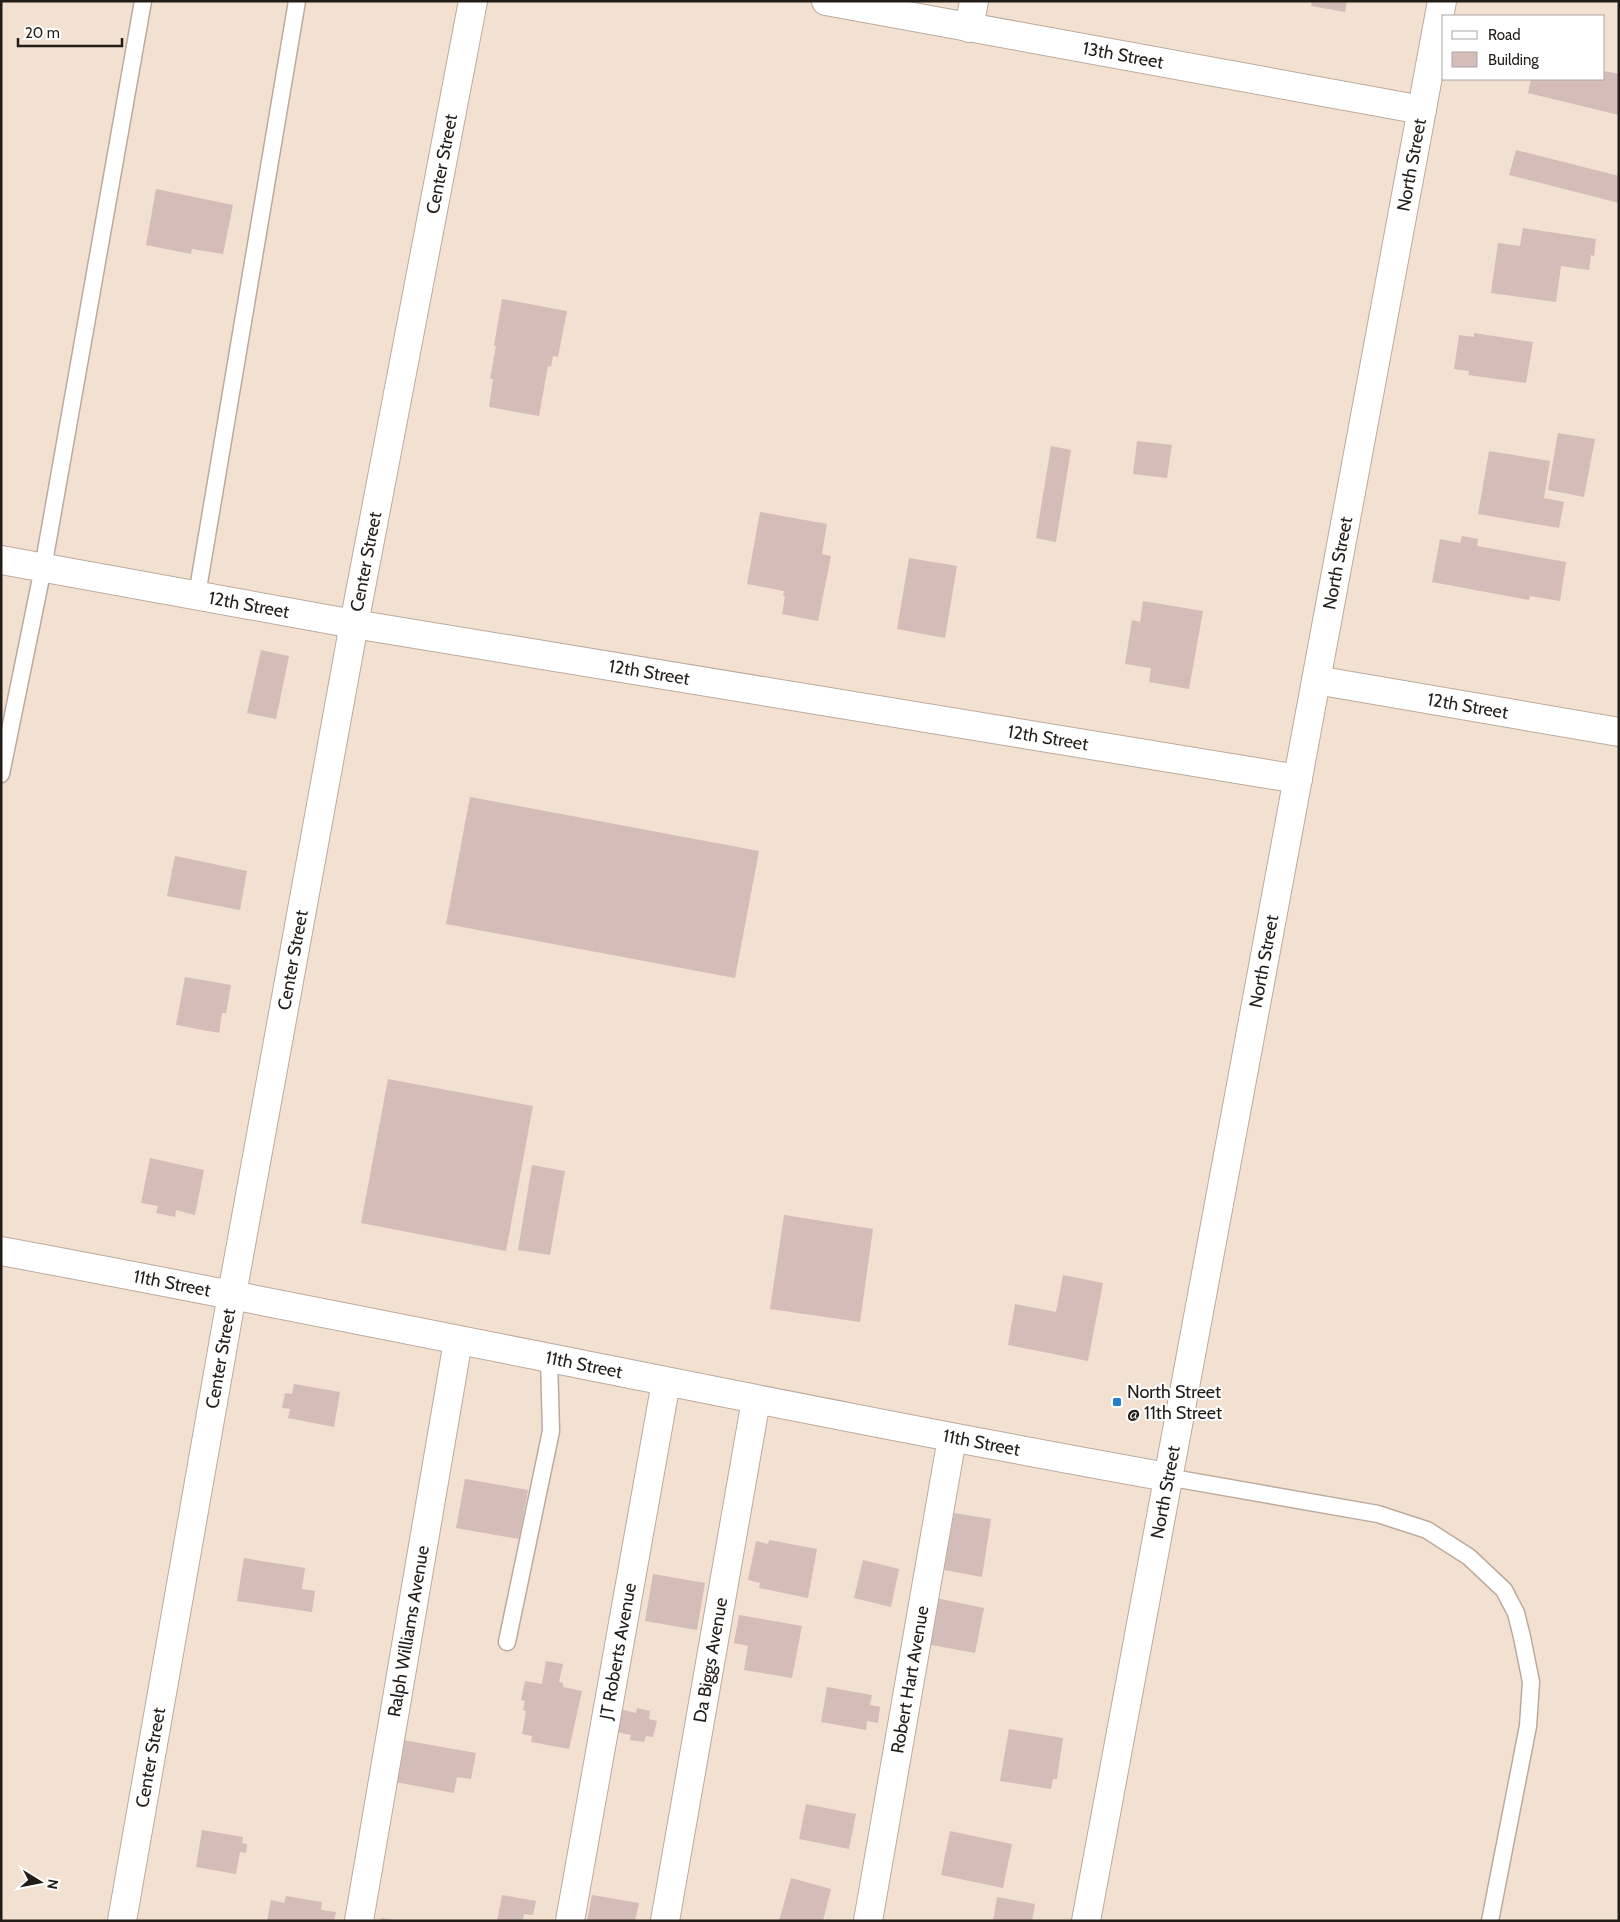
<svg xmlns="http://www.w3.org/2000/svg" width="1620" height="1922" font-family="Cabin,sans-serif">
<rect width="100%" height="100%" fill="#f2e0d1"/>
<g fill="#d4bcb8">
<polygon points="1312,1 1347,1 1345,12 1311,6"/>
<polygon points="1604,71 1619,74 1619,115 1528,93 1531,79 1604,79"/>
<polygon points="1516,150 1619,176 1619,203 1509,175"/>
<polygon points="156,189 233,205 223,254 192,249 191,254 146,245"/>
<polygon points="1523,228 1596,239 1594,256 1591,255 1589,270 1561,266 1556,302 1491,293 1498,243 1520,246"/>
<polygon points="502,299 567,311 558,357 553,356 551,367 548,366 539,416 489,407 493,379 490,379 496,346 494,346"/>
<polygon points="1474,333 1533,342 1526,383 1468,375 1469,371 1454,369 1459,335 1474,337"/>
<polygon points="1558,433 1595,439 1584,497 1548,490"/>
<polygon points="1137,441 1172,445 1167,478 1133,474"/>
<polygon points="1051,446 1071,450 1056,542 1036,538"/>
<polygon points="1489,451 1550,461 1544,498 1564,502 1559,528 1478,514"/>
<polygon points="760,512 827,524 822,554 831,556 818,621 782,614 785,596 783,596 784,591 747,584"/>
<polygon points="1462,536 1478,539 1477,546 1566,562 1560,601 1530,596 1529,600 1432,582 1440,539 1460,543"/>
<polygon points="909,558 957,566 945,638 897,629"/>
<polygon points="1143,601 1203,611 1189,689 1149,682 1151,668 1125,664 1132,620 1140,622"/>
<polygon points="261,650 289,656 276,719 247,713"/>
<polygon points="470,797 759,851 735,978 446,924"/>
<polygon points="175,856 247,871 240,910 167,896"/>
<polygon points="185,977 231,985 226,1013 222,1013 219,1033 176,1025"/>
<polygon points="388,1079 533,1106 506,1251 361,1223"/>
<polygon points="150,1158 204,1170 195,1215 176,1210 175,1217 156,1213 158,1206 141,1203"/>
<polygon points="532,1165 565,1171 550,1255 518,1250"/>
<polygon points="784,1215 873,1229 860,1322 770,1309"/>
<polygon points="1063,1275 1103,1283 1088,1361 1008,1345 1015,1304 1056,1312"/>
<polygon points="294,1384 340,1392 334,1427 288,1418 290,1409 282,1408 285,1393 292,1394"/>
<polygon points="465,1479 528,1490 519,1539 456,1528"/>
<polygon points="954,1513 991,1519 982,1577 944,1570"/>
<polygon points="769,1540 817,1549 808,1598 759,1588 760,1583 748,1580 756,1541 768,1544"/>
<polygon points="244,1558 305,1568 302,1589 315,1591 312,1612 237,1601"/>
<polygon points="863,1560 899,1569 891,1607 854,1598"/>
<polygon points="653,1574 705,1583 697,1630 645,1621"/>
<polygon points="936,1598 984,1608 975,1653 926,1644"/>
<polygon points="739,1615 802,1626 792,1678 744,1670 748,1646 734,1643"/>
<polygon points="546,1661 563,1664 559,1682 563,1683 563,1687 582,1691 569,1749 531,1742 532,1736 522,1734 526,1711 523,1710 525,1701 521,1700 525,1681 542,1684"/>
<polygon points="827,1687 872,1695 870,1705 880,1707 878,1723 867,1721 866,1730 821,1722"/>
<polygon points="637,1708 650,1711 649,1719 657,1721 653,1737 646,1736 644,1742 630,1740 631,1735 615,1732 620,1709 636,1713"/>
<polygon points="1009,1729 1063,1738 1057,1779 1053,1779 1051,1789 1000,1781"/>
<polygon points="403,1740 476,1753 471,1779 457,1777 454,1793 395,1782"/>
<polygon points="806,1804 856,1814 849,1849 799,1839"/>
<polygon points="202,1830 243,1837 242,1843 247,1844 246,1853 240,1852 236,1874 196,1867"/>
<polygon points="950,1831 1012,1844 1003,1888 941,1875"/>
<polygon points="791,1878 831,1889 823,1921 779,1921"/>
<polygon points="502,1895 536,1901 533,1915 524,1914 523,1921 497,1921"/>
<polygon points="592,1895 639,1903 635,1921 587,1921"/>
<polygon points="286,1896 322,1902 321,1910 336,1912 334,1921 267,1921 271,1900 284,1903"/>
<polygon points="997,1897 1035,1904 1032,1921 993,1921"/>
<polygon points="381,1918 394,1920 394,1921 381,1921"/>
</g>
<g fill="none" stroke-linecap="round" stroke-linejoin="round">
<defs>
<g id="lane">
<polyline points="197,595 297,1"/>
<polyline points="1,774 43,568 143,1"/>
<polyline points="1167,1477 1378,1514 1427,1530 1469,1557 1504,1590 1516,1613 1522,1637 1531,1682 1528,1726 1490,1921"/>
<polyline points="507,1642 551,1431 549,1359"/>
</g>
<g id="street">
<path id="s1" d="M826 1 1422 110"/>
<polyline points="969,28 974,1"/>
<path id="s2" d="M1 560 354 624 1298 779"/>
<path id="s3" d="M1316 680 1619 732"/>
<path id="s4" d="M1 1251C390 1323 777 1407 1167 1477"/>
<path id="s5" d="M122 1921 232 1294 354 624 473 1"/>
<path id="s6" d="M359 1921 458 1341"/>
<path id="s7" d="M570 1921 666 1382"/>
<path id="s8" d="M665 1921 756 1400"/>
<path id="s9" d="M868 1921 952 1438"/>
<path id="s10" d="M1086 1921 1442 1"/>
</g>
</defs>
<use href="#lane" stroke="#bcab9d" stroke-width="19"/>
<use href="#street" stroke="#bcab9d" stroke-width="30"/>
<use href="#lane" stroke="#fff" stroke-width="16"/>
<use href="#street" stroke="#fff" stroke-width="28"/>
</g>
<rect fill="#247fcc" stroke="#fff" stroke-width="2" x="1112" y="1397" width="10" height="10" rx="2.5"/>
<g text-anchor="middle" dominant-baseline="central" stroke-width="4" stroke-linejoin="round" paint-order="stroke">
<g font-size="18" fill="#231d18" stroke="#fff">
<text stroke="none"><textPath href="#s1" startOffset="302">13th Street</textPath></text>
<text stroke="none"><textPath href="#s5" startOffset="1786">Center Street</textPath></text>
<text stroke="none"><textPath href="#s10" startOffset="1786">North Street</textPath></text>
<text stroke="none"><textPath href="#s5" startOffset="1381">Center Street</textPath></text>
<text stroke="none"><textPath href="#s10" startOffset="1381">North Street</textPath></text>
<text stroke="none"><textPath href="#s2" startOffset="252">12th Street</textPath></text>
<text stroke="none"><textPath href="#s2" startOffset="658">12th Street</textPath></text>
<text stroke="none"><textPath href="#s3" startOffset="154">12th Street</textPath></text>
<text stroke="none"><textPath href="#s2" startOffset="1062">12th Street</textPath></text>
<text stroke="none"><textPath href="#s5" startOffset="976">Center Street</textPath></text>
<text stroke="none"><textPath href="#s10" startOffset="976">North Street</textPath></text>
<text stroke="none"><textPath href="#s4" startOffset="174">11th Street</textPath></text>
<text stroke="none"><textPath href="#s5" startOffset="571">Center Street</textPath></text>
<text stroke="none"><textPath href="#s4" startOffset="594">11th Street</textPath></text>
<text stroke="none"><textPath href="#s4" startOffset="999">11th Street</textPath></text>
<text stroke="none"><textPath href="#s10" startOffset="436">North Street</textPath></text>
<text stroke="none"><textPath href="#s6" startOffset="294">Ralph Williams Avenue</textPath></text>
<text stroke="none"><textPath href="#s7" startOffset="274">JT Roberts Avenue</textPath></text>
<text stroke="none"><textPath href="#s8" startOffset="265">Da Biggs Avenue</textPath></text>
<text stroke="none"><textPath href="#s9" startOffset="245">Robert Hart Avenue</textPath></text>
<text stroke="none"><textPath href="#s5" startOffset="166">Center Street</textPath></text>
</g>
<g font-size="18" fill="#231d18" stroke="#fff" text-anchor="start">
<text x="1127" y="1392">North Street<tspan x="1127" dy="21">@ 11th Street</tspan></text>
</g>
</g>
<rect width="1620" height="1922" fill="none" stroke="#231d18" stroke-width="5"/>
<rect x="1442" y="15" width="162" height="65" fill="#ffffff" stroke="#a7a5a3"/>
<rect x="1452" y="31" width="25" height="8" fill="#ffffff" stroke="#a7a5a3"/>
<text x="1488" y="40" font-size="15" fill="#231d18">Road</text>
<rect x="1452" y="52" width="25" height="15" fill="#d4bcb8" stroke="#a7a5a3"/>
<text x="1488" y="65" font-size="15" fill="#231d18">Building</text>
<g transform="translate(40 1882) rotate(100)" stroke="#ffffff" stroke-width="4" paint-order="stroke">
<path d="M0-4L9 19L0 12L-9 19Z" fill="#231d18"/>
<text y="-8" font-size="14" font-weight="bold" text-anchor="middle" fill="#231d18">N</text>
</g>
<path d="M18 38v8h104v-8" fill="none" stroke="#231d18" stroke-width="2.5"/>
<text x="25" y="38" font-size="15" fill="#231d18" stroke="#ffffff" stroke-width="4" paint-order="stroke">20 m</text>
</svg>
